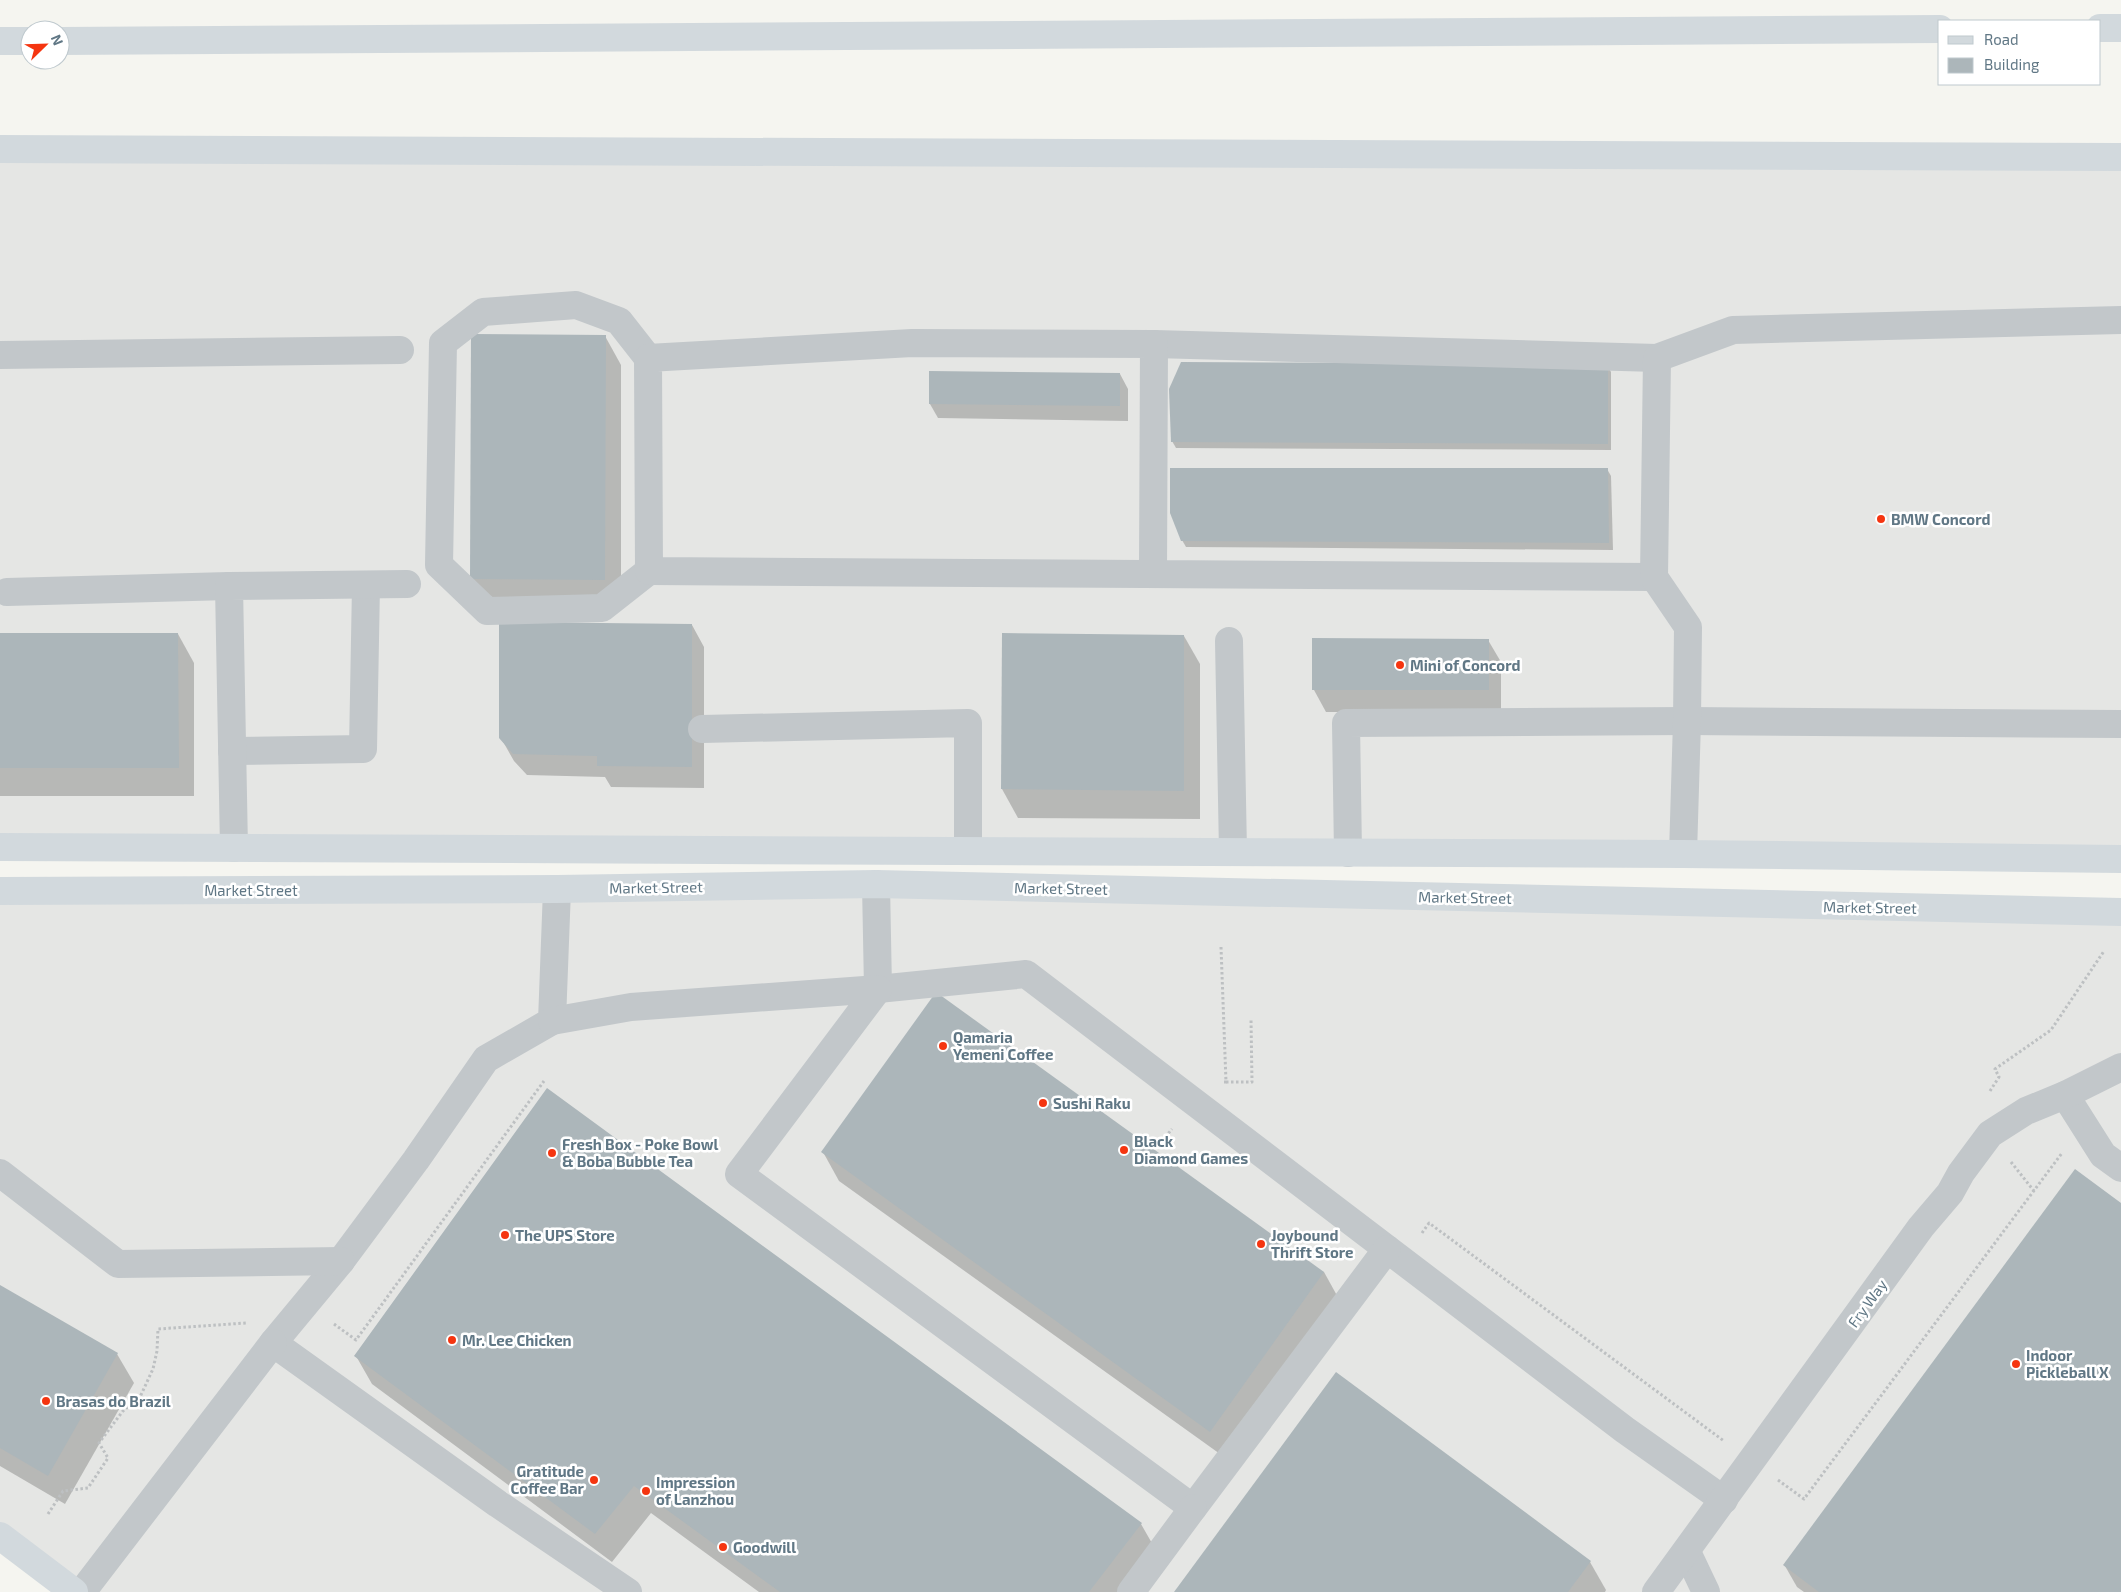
<svg xmlns="http://www.w3.org/2000/svg" width="2121" height="1592" font-family="'Exo 2',sans-serif">
<rect width="100%" height="100%" fill="#f5f5f0"/>
<g fill="#e5e6e4">
<polygon points="0,149 2121,157 2121,859 0,847"/>
<polygon points="557,889 2121,912 2121,1592 74,1592 0,1537 0,891"/>
</g>
<g fill="#0003">
<polygon points="605,336 621,365 621,608 488,607 472,579"/>
<polygon points="1607,365 1611,372 1611,450 1176,448 1172,441"/>
<polygon points="1120,374 1128,389 1128,421 938,418 930,404"/>
<polygon points="1607,469 1611,476 1613,550 1186,547 1182,540"/>
<polygon points="692,625 704,647 704,788 611,787 605,777 527,775 514,761 501,738"/>
<polygon points="0,634 178,634 194,663 194,796 0,796"/>
<polygon points="1003,634 1184,636 1200,664 1200,819 1018,818 1002,789"/>
<polygon points="1488,640 1501,662 1501,712 1326,712 1314,690"/>
<polygon points="823,1152 1324,1272 1340,1301 1227,1459 839,1181"/>
<polygon points="2121,1204 2121,1592 1804,1592 1797,1587 1785,1566"/>
<polygon points="0,1286 117,1354 134,1383 65,1504 0,1466"/>
<polygon points="356,1356 1141,1524 1157,1552 1127,1592 759,1592 651,1513 612,1562 372,1384"/>
<polygon points="1590,1562 1606,1590 1605,1592 1175,1592"/>
</g>
<g fill="#acb6ba">
<polygon points="471,334 606,335 605,580 470,579"/>
<polygon points="1181,362 1608,364 1608,444 1171,442 1169,389"/>
<polygon points="929,371 1120,373 1120,406 929,404"/>
<polygon points="1170,468 1608,468 1609,543 1181,541 1170,513"/>
<polygon points="499,622 692,624 692,767 597,766 597,756 513,754 499,738"/>
<polygon points="0,633 178,633 179,768 0,768"/>
<polygon points="1002,633 1184,635 1184,791 1001,789"/>
<polygon points="1312,638 1489,639 1489,690 1312,690"/>
<polygon points="936,992 1324,1272 1210,1432 821,1152"/>
<polygon points="547,1088 1142,1523 1089,1592 780,1592 634,1486 595,1534 354,1356"/>
<polygon points="2075,1169 2121,1203 2121,1592 1819,1592 1783,1565"/>
<polygon points="0,1285 118,1353 48,1476 0,1448"/>
<polygon points="1336,1372 1591,1561 1568,1592 1174,1592"/>
</g>
<g fill="none" stroke-linecap="round" stroke-linejoin="round">
<g stroke="#bdc0c2" stroke-width="3" stroke-dasharray="2.5 2.5" stroke-linecap="butt">
<polyline points="1221,947 1226,1082 1224,1082"/>
<polyline points="1226,1082 1252,1082 1251,1020"/>
<polyline points="1990,1091 1999,1077 1995,1069 2051,1030 2104,951"/>
<polyline points="1162,1141 1172,1129"/>
<polyline points="2011,1162 2034,1191"/>
<polyline points="1422,1233 1429,1223 1724,1441"/>
<polyline points="334,1324 356,1340 544,1081"/>
<polyline points="1778,1480 1804,1499 2062,1153"/>
<polyline points="48,1514 63,1491 88,1488 108,1458 99,1443 123,1411 140,1397 153,1369 157,1351 158,1329 246,1323"/>
</g>
<g stroke="#c2c7ca" stroke-width="28">
<polyline points="1154,344 1657,358"/>
<polyline points="0,355 400,350"/>
<polyline points="648,358 619,321 576,305 483,312 443,343 439,565 487,611 602,608 649,571"/>
<polyline points="1153,574 1154,344 912,343 648,358 649,571 1654,577"/>
<polyline points="7,592 229,586"/>
<polyline points="1229,641 1233,852"/>
<polyline points="702,729 968,723 968,851"/>
<polyline points="232,751 363,749 366,585"/>
<polyline points="234,848 229,586 407,584"/>
<polyline points="1348,853 1346,723 1687,721 2121,724"/>
<polyline points="1683,854 1687,721 1688,627 1654,577 1657,358 1733,330 2121,320"/>
<polyline points="876,884 878,989 1026,974 1625,1430 1724,1500"/>
<polyline points="557,889 552,1021 486,1059 416,1160 341,1261 273,1343 498,1504 628,1592"/>
<polyline points="552,1021 631,1007 878,989 739,1174 1193,1508 1387,1249"/>
<polyline points="2065,1095 2103,1155 2121,1168"/>
<polyline points="0,1173 118,1264 341,1261"/>
<polyline points="1687,1552 1706,1592"/>
<polyline points="82,1592 273,1343"/>
<polyline points="1131,1592 1193,1508"/>
<polyline points="1656,1592 1921,1227 1950,1193 1961,1173 1990,1134 2026,1111 2065,1095 2121,1067"/>
</g>
<g stroke="#d2d9dd" stroke-width="28">
<polyline points="0,847 1683,854 2121,859"/>
<polyline points="0,891 557,889 876,884 2121,912"/>
<polyline points="0,1536 74,1592"/>
</g>
<g stroke="#d2d9dd" stroke-width="28">
<polyline points="2100,28 2121,28"/>
<polyline points="0,41 30,41"/>
<polyline points="60,41 1940,29"/>
<polyline points="0,149 2121,157"/>
</g>
</g>
<g fill="#f53510" stroke="#fff" stroke-width="2">
<circle cx="1881" cy="519" r="5"/>
<circle cx="1400" cy="665" r="5"/>
<circle cx="943" cy="1046" r="5"/>
<circle cx="1043" cy="1103" r="5"/>
<circle cx="1124" cy="1150" r="5"/>
<circle cx="552" cy="1153" r="5"/>
<circle cx="505" cy="1235" r="5"/>
<circle cx="1261" cy="1244" r="5"/>
<circle cx="452" cy="1340" r="5"/>
<circle cx="2016" cy="1364" r="5"/>
<circle cx="46" cy="1401" r="5"/>
<circle cx="594" cy="1480" r="5"/>
<circle cx="646" cy="1491" r="5"/>
<circle cx="723" cy="1547" r="5"/>
</g>
<g text-anchor="middle" dominant-baseline="central" stroke-width="5" stroke-linejoin="round" paint-order="stroke">
<g font-size="15" font-weight="bold" fill="#607785" stroke="#fff" text-anchor="start">
<text x="1891" y="519">BMW Concord</text>
<text x="1410" y="665">Mini of Concord</text>
<text x="953" y="1037">Qamaria<tspan x="953" dy="17">Yemeni Coffee</tspan></text>
<text x="1053" y="1103">Sushi Raku</text>
<text x="1134" y="1141">Black<tspan x="1134" dy="17">Diamond Games</tspan></text>
<text x="562" y="1144">Fresh Box - Poke Bowl<tspan x="562" dy="17">&amp; Boba Bubble Tea</tspan></text>
<text x="515" y="1235">The UPS Store</text>
<text x="1271" y="1235">Joybound<tspan x="1271" dy="17">Thrift Store</tspan></text>
<text x="462" y="1340">Mr. Lee Chicken</text>
<text x="2026" y="1355">Indoor<tspan x="2026" dy="17">Pickleball X</tspan></text>
<text x="56" y="1401">Brasas do Brazil</text>
<text x="584" y="1471" text-anchor="end">Gratitude<tspan x="584" dy="17">Coffee Bar</tspan></text>
<text x="656" y="1482">Impression<tspan x="656" dy="17">of Lanzhou</tspan></text>
<text x="733" y="1547">Goodwill</text>
</g>
<g font-size="15" fill="#607785" stroke="#fff">
<text transform="translate(656 887) rotate(-1)">Market Street</text>
<text transform="translate(1061 888) rotate(1)">Market Street</text>
<text x="251" y="890">Market Street</text>
<text transform="translate(1465 897) rotate(1)">Market Street</text>
<text transform="translate(1870 907) rotate(1)">Market Street</text>
<text transform="translate(1867 1303) rotate(-54)">Fry Way</text>
</g>
</g>
<rect x="1938" y="20" width="162" height="65" fill="#ffffff" stroke="#bfc9ce"/>
<rect x="1948" y="36" width="25" height="8" fill="#d2d9dd" stroke="#bfc9ce"/>
<text x="1984" y="45" font-size="15" fill="#607785">Road</text>
<rect x="1948" y="58" width="25" height="15" fill="#acb6ba" stroke="#bfc9ce"/>
<text x="1984" y="70" font-size="15" fill="#607785">Building</text>
<g transform="translate(45 45) rotate(67)"><circle r="24" fill="#ffffff" stroke="#bfc9ce"/>
<path d="M0-4L9 19L0 12L-9 19Z" fill="#f53510"/>
<text y="-8" font-size="14" font-weight="bold" text-anchor="middle" fill="#607785">N</text>
</g>
</svg>
